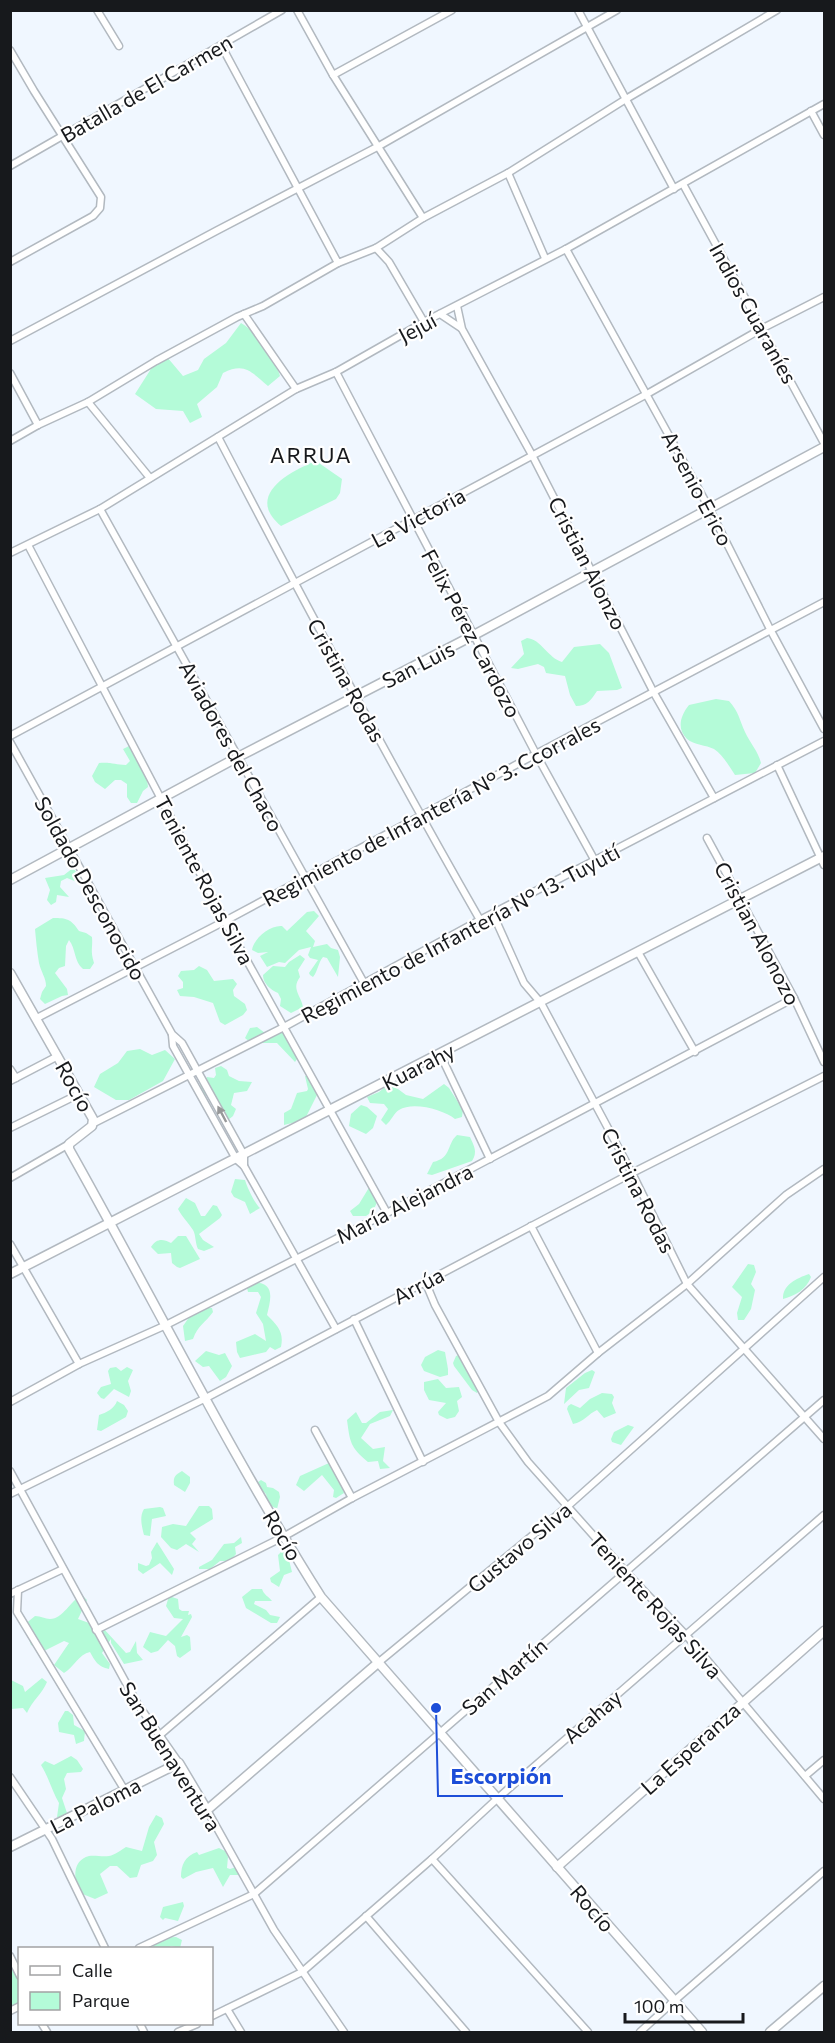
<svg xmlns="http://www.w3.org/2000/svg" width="835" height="2043" font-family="Commissioner,sans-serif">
<rect width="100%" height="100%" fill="#f0f7ff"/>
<g fill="#b4fbd8">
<path d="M241 323C259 334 274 355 280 376L268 386C251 372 245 362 223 373L217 387 197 404 202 417 190 423 183 411 156 409 135 394 156 361 167 357 183 376 198 370 204 359 226 343Z"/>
<path d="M316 461 342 479 340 493 336 499 281 526C245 496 288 472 316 461Z"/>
<path d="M527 638C541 639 548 658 562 662L574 647 600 644 609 653 622 688 617 690 597 691C591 700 587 706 576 706L570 695 565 676 546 673 544 667 538 664 518 669 511 668 524 654 521 641Z"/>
<path d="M716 699 729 701C739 712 739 719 745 732 750 743 758 751 761 763L755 773 735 775C729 766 723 755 714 749 706 745 694 745 687 739 676 728 681 715 689 705Z"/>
<path d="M129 746C137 754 148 777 148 787L143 791 137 803H131L127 797V784L121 780H115L105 789 95 782 92 776 99 763C112 762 115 765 126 765L130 761 123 749Z"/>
<polygon points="73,868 81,878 77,882 67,878 61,881 60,887 69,897 57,895 56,902 51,905 47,900 50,890 45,878 64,875"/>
<path d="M314 911 319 916 306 931 315 941 313 947 327 944 331 948 338 950 340 957 338 977 327 958 323 957C318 963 318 971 313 977L310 975 309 973 318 960 310 958 308 955 311 947 299 950 285 963 279 962 267 967 260 956 268 952 258 953 252 950C254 938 270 925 282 926L287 931 307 912Z"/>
<path d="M53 918C67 918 71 919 79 931L86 933 92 937C93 948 90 950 94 963L90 969H83C74 962 76 949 69 940L66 946 65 966 59 968 55 973 67 989 68 995 62 996 45 1004 40 999 42 992 46 986C46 978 41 972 39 963 37 952 36 940 35 929Z"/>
<path d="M300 955 305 959 298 970 300 977C291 989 301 995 303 1007L291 1013 280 1006 281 999 278 993C271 990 263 984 263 975L273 966 285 967 289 962Z"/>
<polygon points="199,966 207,970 214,981 233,979 237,984 233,990 234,996 245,1004 247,1010 243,1015 225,1025 220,1022 213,1003 194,997 180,996 177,990 183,988 183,982 178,976 181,971 194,970"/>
<polygon points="257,1027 265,1033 281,1030 285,1031 299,1056 295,1062 277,1043 251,1043 245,1038 250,1028"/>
<polygon points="140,1049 152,1055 165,1050 175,1059 163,1081 129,1100 116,1100 94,1087 100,1074 118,1063 127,1051"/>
<polygon points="221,1066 227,1070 229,1076 239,1081 252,1082 247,1091 234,1093 231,1105 236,1109 233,1116 228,1120 216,1113 218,1099 213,1096 204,1095 200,1086 207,1077 214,1078 216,1075 215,1068"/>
<polygon points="310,1075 318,1093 306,1117 304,1120 284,1125 284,1113 291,1109 297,1093 307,1091 308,1089 305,1076"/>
<path d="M390 1083 406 1095 423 1099 444 1084 449 1088 463 1110 462 1117 455 1119C444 1110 413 1101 399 1110 394 1113 391 1121 386 1125L381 1120 388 1109 384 1104 370 1103 367 1097 379 1092Z"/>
<polygon points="361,1105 367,1107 377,1116 373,1128 366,1134 349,1126 351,1114"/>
<path d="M457 1135 470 1137C474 1146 478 1152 472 1161L432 1175 427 1174 433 1162C452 1158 446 1145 457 1135Z"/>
<path d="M235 1179 245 1180C247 1187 255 1204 260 1208L250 1214 245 1202 234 1197 231 1192Z"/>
<path d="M370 1186 377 1187C379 1199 377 1210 366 1216H353L350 1211 359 1204Z"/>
<path d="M186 1198 195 1203 201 1216H205L213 1205 217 1206 222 1215 220 1218 199 1234 203 1240 214 1247 204 1251 198 1249C195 1243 196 1235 193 1230 188 1222 182 1217 178 1209Z"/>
<path d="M178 1236H186L200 1259 180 1268 177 1267 172 1263 171 1253 158 1254 151 1247C157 1238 163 1239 171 1243Z"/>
<polygon points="748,1264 754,1265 756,1272 751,1284 755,1290 751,1309 744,1320 738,1320 737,1313 742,1297 732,1287"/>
<path d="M809 1274 811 1277C806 1290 796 1295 783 1299 782 1285 797 1278 809 1274Z"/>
<path d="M251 1282C276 1282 271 1298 267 1315 278 1326 284 1332 281 1347L275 1350 270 1347 266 1352 240 1358 237 1352 236 1342 255 1334 266 1341 263 1324 256 1313 261 1297 258 1292H248L247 1288Z"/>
<path d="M206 1308H212L213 1312C205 1323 198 1325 193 1339L185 1341 183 1326 192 1313Z"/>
<polygon points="438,1350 445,1352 448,1369 448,1375 440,1377 424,1371 421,1365 425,1357"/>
<polygon points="206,1351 219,1355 225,1353 232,1366 226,1377 220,1381 209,1366 203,1367 195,1361"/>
<polygon points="464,1353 466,1355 466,1371 480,1380 481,1387 477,1393 472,1390 454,1366 453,1363 456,1356"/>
<polygon points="116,1367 121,1371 127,1367 133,1370 128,1381 131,1391 129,1397 114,1389 104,1399 101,1398 97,1393 101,1387 111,1384 108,1371 110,1368"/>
<polygon points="592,1370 595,1372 589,1388 579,1390 564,1404 566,1388 585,1373"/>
<polygon points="438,1379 446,1388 459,1387 462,1397 457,1401 459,1411 455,1417 447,1419 439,1415 438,1412 446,1403 429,1400 424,1390 424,1382"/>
<path d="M602 1393 612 1394 614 1397 612 1403 616 1413 604 1418 597 1410C588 1414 584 1422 573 1424L567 1409 568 1406 571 1404 580 1408 590 1399Z"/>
<path d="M117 1401 124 1405 128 1411 126 1417 101 1431 97 1430 99 1415C106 1413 115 1408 117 1401Z"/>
<path d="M393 1410 390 1416 370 1424 361 1438 373 1449 385 1447 383 1461 390 1468 380 1469 378 1461 368 1462C350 1447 350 1442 347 1420L356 1412 362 1423H366L380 1412Z"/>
<polygon points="628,1425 634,1427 621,1445 612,1442 611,1439 614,1432"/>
<polygon points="329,1463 340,1480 344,1493 336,1498 333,1497 334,1490 322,1475 304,1491 296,1485 300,1476"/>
<path d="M182 1471 190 1477V1483L185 1492 174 1485C173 1477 175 1475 182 1471Z"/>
<polygon points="261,1480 266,1483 267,1487 273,1488 279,1492 280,1497 277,1509 268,1504 266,1494 255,1484"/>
<polygon points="199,1506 209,1506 212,1509 213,1519 190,1533 196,1539 192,1544 199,1552 186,1544 177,1550 171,1548 161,1537 162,1527 173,1524 186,1526"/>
<path d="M160 1507 163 1508 166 1516 152 1519 150 1536 144 1535C142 1527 139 1517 144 1509Z"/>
<polygon points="241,1537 242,1543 235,1547 236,1554 230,1561 220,1561 210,1569 199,1569 199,1567 212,1560 224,1544 234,1543"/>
<polygon points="157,1542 174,1569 172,1575 160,1563 143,1574 138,1570 138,1563 146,1566 149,1565 152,1558 151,1552"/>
<polygon points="281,1552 287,1552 292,1572 284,1575 279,1587 271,1582 270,1578 280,1571 278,1555"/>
<path d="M252 1589H262C264 1595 268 1596 272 1601H255L254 1604 266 1610 270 1615 280 1617 277 1623H271L246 1608 242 1597Z"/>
<path d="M82 1595 87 1600 78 1619 103 1628 126 1653 130 1652 136 1641 137 1653 143 1660 124 1664 111 1643V1639L102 1653 110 1664 109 1669C98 1667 95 1661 90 1652 79 1654 74 1667 64 1673L54 1665 69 1643 64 1641 44 1651 31 1645 24 1625 35 1616C41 1616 45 1619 50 1619 63 1619 71 1600 82 1595Z"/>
<polygon points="169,1596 178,1599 179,1609 182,1611 189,1611 188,1615 191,1614 192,1617 181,1637 187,1635 190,1637 191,1650 180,1658 177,1656 175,1646 168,1640 158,1651 151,1653 143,1647 150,1632 166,1636 183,1619 174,1618 166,1606"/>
<path d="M42 1678 47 1682C42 1694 32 1701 27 1713L23 1708 11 1709V1680L23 1686 25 1692Z"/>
<polygon points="65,1711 68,1711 73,1715 74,1725 85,1731 84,1741 76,1744 74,1735 59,1732 58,1723"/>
<path d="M71 1756 77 1760 83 1769 81 1772 67 1773 64 1779 66 1789 62 1798 67 1813 63 1819 57 1817 59 1803C52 1791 49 1778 41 1765L45 1761 54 1765Z"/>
<path d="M156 1815 162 1818 164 1824 154 1842 157 1855 153 1861 141 1865 137 1877 130 1878 117 1866H110L100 1874 108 1893 95 1899 80 1893C74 1880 71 1861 89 1856 95 1855 102 1857 109 1856 115 1855 121 1850 126 1847L142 1851 149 1827Z"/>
<path d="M219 1848 225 1851 228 1857 227 1868 230 1869 236 1867 240 1875H230L223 1887 213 1868 196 1872 183 1879 181 1877C181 1865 185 1856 197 1852L199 1855Z"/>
<polygon points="183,1902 184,1906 178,1921 165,1918 163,1920 160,1917 163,1907"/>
<polygon points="176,1937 182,1940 180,1948 171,1946 168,1948 153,1947 158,1938"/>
<polygon points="10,1956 20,1976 19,2006 10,2011"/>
</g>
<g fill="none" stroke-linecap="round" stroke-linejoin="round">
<defs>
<g id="street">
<polyline points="97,10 119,46"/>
<polyline points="297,10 333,75 423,218"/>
<polyline points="578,10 674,189"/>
<polyline points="221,45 338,263 376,248 423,218 508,173 626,99 777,10"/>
<polyline points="10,50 34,91 101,197 100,208 93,216 10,262"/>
<polyline points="333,75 452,10"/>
<polyline points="811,111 824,135"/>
<polyline points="10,166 282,10"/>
<polyline points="508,173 545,258"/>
<polyline points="683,184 824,443"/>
<polyline points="376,248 389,262 424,322"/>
<polyline points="566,249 709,508 771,631 824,729"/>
<polyline points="457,306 462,329 532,455 654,693 714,798"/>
<polyline points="244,314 296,389"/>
<polyline points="440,314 461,328"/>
<polyline points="10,341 216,231 379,146 617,10"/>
<polyline points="336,372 536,754 595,861"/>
<polyline points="10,373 38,425"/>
<polyline points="88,402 150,478"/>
<path d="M218 437C303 600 389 761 480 920"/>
<polyline points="10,441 38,425 88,402 156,361 237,317 263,306 338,263"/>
<polyline points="100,509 364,983"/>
<polyline points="28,545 225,921 387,1213"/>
<polyline points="10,553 100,509 296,389 336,372 424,322 566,249 824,104"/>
<polyline points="10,736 647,394 763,328 824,297"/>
<polyline points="10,742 172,1034 182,1043 244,1155 244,1166"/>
<polyline points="777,765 824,865"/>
<polyline points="707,838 794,998 824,1062"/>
<polyline points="493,914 524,983 541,1003 632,1173 687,1284 824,1439"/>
<polyline points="638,952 695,1052"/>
<polyline points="37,1018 225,921 536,754 824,602"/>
<polyline points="172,1035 173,1046 236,1159 244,1166 336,1329"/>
<polyline points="440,1054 490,1159"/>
<polyline points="10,1069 16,1078"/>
<polyline points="10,1081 58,1056"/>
<polyline points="94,1123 284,1027 480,920 824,741"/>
<polyline points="10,1128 79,1094"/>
<polyline points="10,1178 69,1144"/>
<polyline points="531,1226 598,1353"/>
<polyline points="10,1244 79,1364"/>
<polyline points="425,1281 435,1305 499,1422 528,1462 626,1572 686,1635 824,1799"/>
<polyline points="354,1319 423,1462"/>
<polyline points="10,1402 79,1364 164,1326 387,1213 794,998"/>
<polyline points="315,1430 352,1498"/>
<polyline points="10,1471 137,1703 179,1763"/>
<polyline points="10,1494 204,1399 632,1173 824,1076"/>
<polyline points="18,1590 17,1612 124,1789"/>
<polyline points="10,1594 63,1569"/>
<polyline points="96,1630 283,1537 352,1498 548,1396 598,1353 687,1284 786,1195 824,1169"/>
<polyline points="379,1662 568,1506 824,1277"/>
<polyline points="161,1734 321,1597"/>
<polyline points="805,1776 824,1760"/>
<polyline points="10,1777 52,1839 105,1948"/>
<polyline points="207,1810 274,1930 344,2032"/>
<polyline points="432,1859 588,2032"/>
<polyline points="366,1916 466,2032"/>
<polyline points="139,1948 254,1894 824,1400"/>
<polyline points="10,1956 20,1976"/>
<polyline points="227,2009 241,2032"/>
<polyline points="10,2011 20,2006"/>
<polyline points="212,2016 302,1972 432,1859 498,1798 824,1515"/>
<polyline points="42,2024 47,2032"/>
<polyline points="140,2024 144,2032"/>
<polyline points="178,2032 197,2024"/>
<polyline points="640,2032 674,2001 824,1871"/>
</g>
<g id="secondary">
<polyline points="10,880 238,757 474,635 824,447"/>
<path d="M10 973 93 1119 92 1126 69 1144V1149C153 1298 229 1452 321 1597L702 2032"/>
<polyline points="10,1274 824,856"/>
<polyline points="10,1847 179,1763 207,1810 379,1662"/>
<polyline points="557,1867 824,1631"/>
<polyline points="770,2032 824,1986"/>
</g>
</defs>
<use href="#street" stroke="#b2b9c0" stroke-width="9"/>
<use href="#secondary" stroke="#b2b9c0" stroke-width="11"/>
<use href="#street" stroke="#fff" stroke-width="6"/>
<use href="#secondary" stroke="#fff" stroke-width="8"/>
</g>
<defs><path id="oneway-solid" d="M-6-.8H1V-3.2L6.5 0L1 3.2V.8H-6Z" transform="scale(1.5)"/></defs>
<use fill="#979899" href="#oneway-solid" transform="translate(222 1114) rotate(-118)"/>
<g text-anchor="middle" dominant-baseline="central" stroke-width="4.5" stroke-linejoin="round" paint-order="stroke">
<g font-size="21" fill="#17191c" stroke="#fff">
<text transform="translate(146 88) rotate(-30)">Batalla de El Carmen</text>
<text transform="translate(754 313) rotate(61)">Indios Guaraníes</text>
<text transform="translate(417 327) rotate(-28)">Jejuí</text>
<text transform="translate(698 488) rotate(62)">Arsenio Erico</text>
<text transform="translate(418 517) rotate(-28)">La Victoria</text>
<text transform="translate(588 563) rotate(63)">Cristian Alonzo</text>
<text transform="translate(472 633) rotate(62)">Felix Pérez Cardozo</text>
<text transform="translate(418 664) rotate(-27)">San Luis</text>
<text transform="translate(347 680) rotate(61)">Cristina Rodas</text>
<text transform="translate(232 746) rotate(61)">Aviadores del Chaco</text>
<text transform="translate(431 811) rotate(-28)">Regimiento de Infantería N° 3. Ccorrales</text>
<text transform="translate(205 880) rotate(62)">Teniente Rojas Silva</text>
<text transform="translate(91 888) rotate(61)">Soldado Desconocido</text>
<text transform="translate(460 933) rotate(-28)">Regimiento de Infantería N° 13. Tuyutí</text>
<text transform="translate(758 933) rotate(62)">Cristian Alonozo</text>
<text transform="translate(418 1066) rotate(-27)">Kuarahy</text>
<text transform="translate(75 1086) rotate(61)">Rocío</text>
<text transform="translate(639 1190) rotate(63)">Cristina Rodas</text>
<text transform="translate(404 1203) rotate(-27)">María Alejandra</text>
<text transform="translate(418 1285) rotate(-28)">Arrúa</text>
<text transform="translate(283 1535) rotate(59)">Rocío</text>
<text transform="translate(519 1547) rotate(-40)">Gustavo Silva</text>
<text transform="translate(656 1605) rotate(48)">Teniente Rojas Silva</text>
<text transform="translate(504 1676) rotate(-41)">San Martín</text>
<text transform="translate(592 1716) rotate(-41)">Acahay</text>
<text transform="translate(690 1748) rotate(-42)">La Esperanza</text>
<text transform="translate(171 1756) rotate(58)">San Buenaventura</text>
<text transform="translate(95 1805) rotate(-27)">La Paloma</text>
<text transform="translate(593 1908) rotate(49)">Rocío</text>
</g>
<g font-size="22" letter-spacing="1.5" fill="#17191c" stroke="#fff">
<text x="311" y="454">ARRUA</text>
</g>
</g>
<path fill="none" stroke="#1d4ed8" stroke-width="2" d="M436 1708L438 1796H563"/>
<circle fill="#1d4ed8" stroke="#fff" stroke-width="2" cx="436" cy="1708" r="6"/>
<g font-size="22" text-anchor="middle" font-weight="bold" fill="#1d4ed8" stroke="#fff" stroke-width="4.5" stroke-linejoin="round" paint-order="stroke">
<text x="501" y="1784">Escorpión</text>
</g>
<rect width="835" height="2043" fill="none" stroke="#17191c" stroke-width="24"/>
<rect x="18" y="1947" width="195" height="78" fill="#ffffff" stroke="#a2a3a4" stroke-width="1.5"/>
<rect x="30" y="1966" width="30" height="9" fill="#ffffff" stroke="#a2a3a4" stroke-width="1.5"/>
<text x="72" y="1977" font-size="18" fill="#17191c">Calle</text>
<rect x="30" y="1992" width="30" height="18" fill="#b4fbd8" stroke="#a2a3a4" stroke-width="1.5"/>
<text x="72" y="2007" font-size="18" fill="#17191c">Parque</text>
<path d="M625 2013v9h118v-9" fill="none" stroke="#17191c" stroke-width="3"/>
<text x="634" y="2013" font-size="18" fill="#17191c" stroke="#ffffff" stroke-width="4.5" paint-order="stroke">100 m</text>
</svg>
